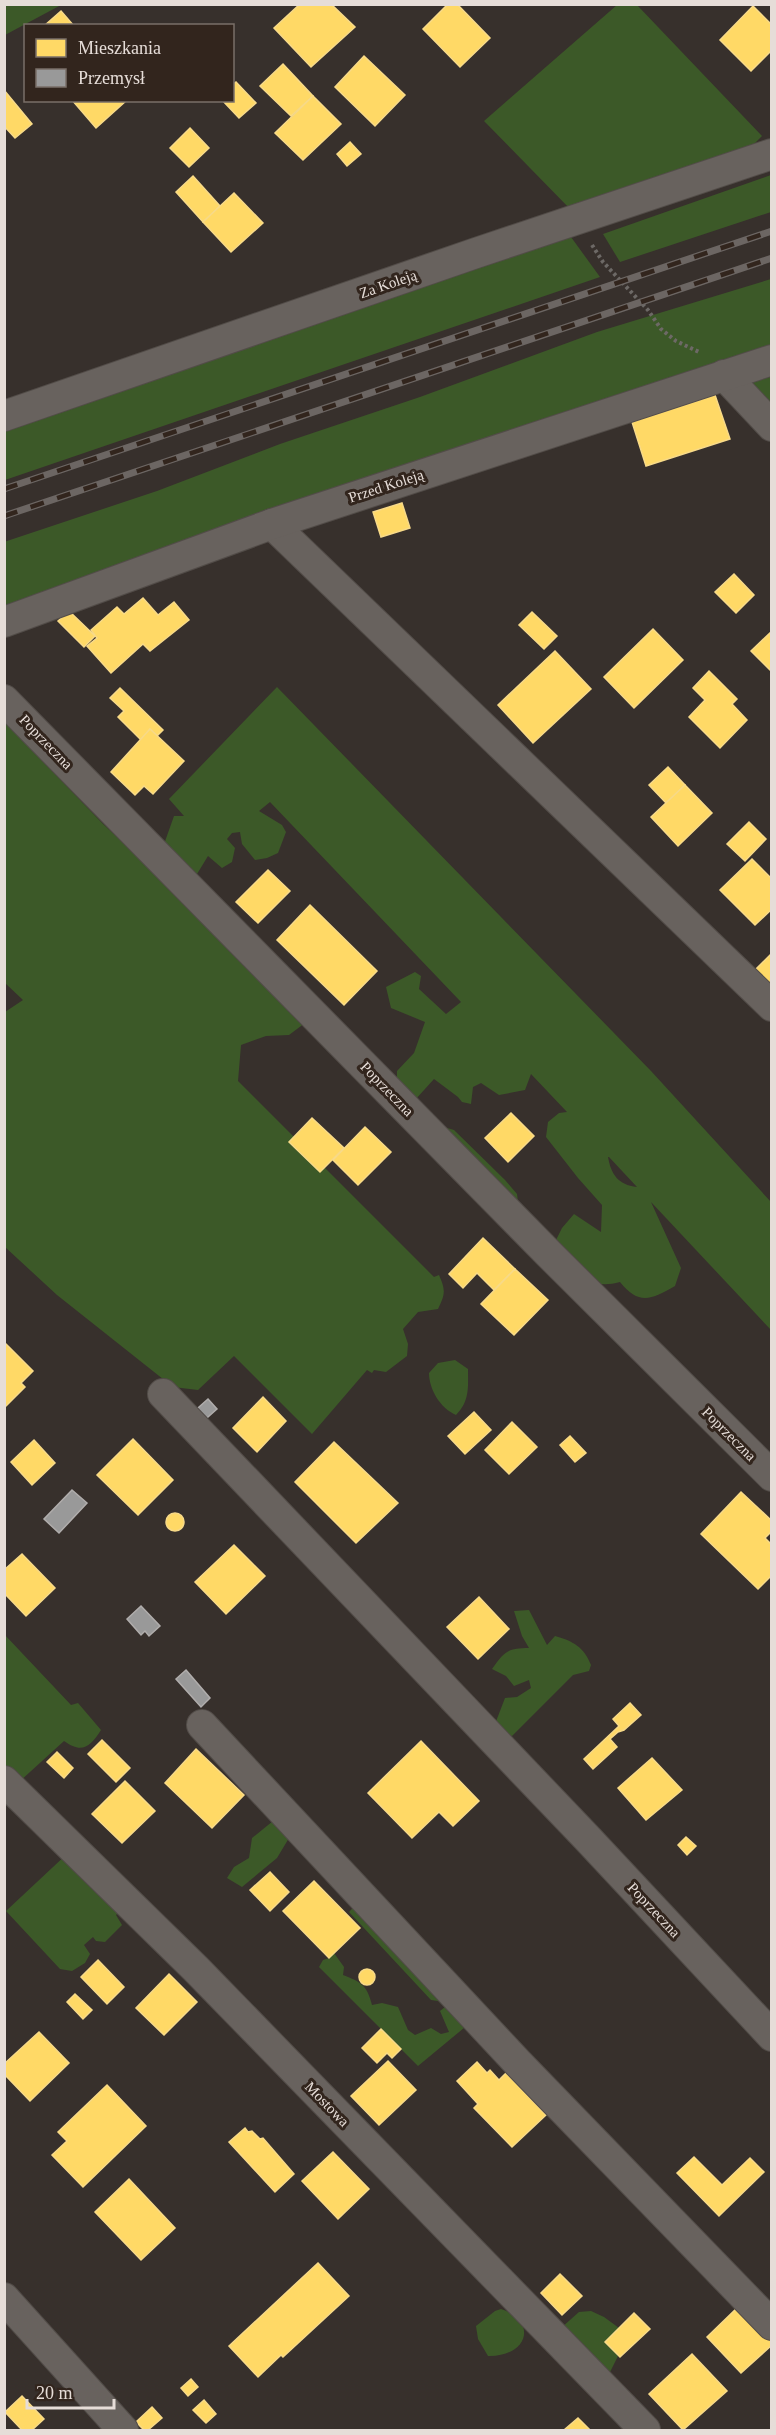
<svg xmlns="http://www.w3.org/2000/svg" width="776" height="2435" font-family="'Times New Roman',serif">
<rect width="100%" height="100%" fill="#37302c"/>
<g fill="#3c5928" fill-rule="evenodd">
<polygon points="5,4 61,4 61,5 5,35"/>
<polygon points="617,5 637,5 762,136 750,148 680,169 573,212 484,121"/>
<polygon points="771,175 771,212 620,262 603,234"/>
<polygon points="571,237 600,277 5,480 4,427"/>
<polygon points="771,279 771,348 5,606 4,542 157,491 280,444 420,397 597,332"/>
<polygon points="771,370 771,413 753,393 753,381"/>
<path d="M277 687 651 1071 771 1202V1330L651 1202 681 1268 675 1286C652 1299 639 1306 620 1282 584 1292 576 1267 555 1242L562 1228 574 1214 601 1232 602 1205 578 1178 546 1137 548 1122 559 1113 567 1112 531 1074 525 1090 499 1095 481 1083 473 1087 471 1104 462 1102 458 1097 434 1079 415 1100 397 1090V1071L414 1053 425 1022 391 1008 386 987 415 972 421 976 419 989 446 1014 461 1002 270 802 259 811 282 825 286 832 278 853 267 858 255 860 242 844 240 832 232 833 227 839 235 848 232 862 222 868 208 856 197 874 186 875 163 847 174 816H184L169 799ZM608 1157H609L637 1187C618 1185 611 1174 608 1157Z"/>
<path d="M4 721 103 824 204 917 305 1023 289 1035 266 1036 241 1045 238 1081 434 1277 439 1275C446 1291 445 1294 438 1309L418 1312 403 1329 408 1344 407 1356 386 1372 374 1370 372 1373 367 1370 312 1434 234 1356 198 1390 173 1387 57 1295 5 1247V1012L23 1000 5 983Z"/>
<polygon points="444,1127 454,1130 505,1180 517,1194 519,1210"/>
<path d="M455 1360 468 1369C468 1387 470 1401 456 1415 440 1408 429 1389 429 1373L438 1363Z"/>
<path d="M529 1610 547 1645 555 1636C573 1641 584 1647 591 1665L589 1671 573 1675 512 1736 504 1734 495 1724 505 1698 517 1697 531 1688 529 1680 514 1686 506 1676 492 1669C504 1652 507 1648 529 1648L522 1636 514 1611Z"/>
<path d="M4 1634 71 1705 78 1703 101 1730C90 1747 82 1754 64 1741L19 1782 5 1767Z"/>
<polygon points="273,1821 289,1838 277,1858 242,1887 227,1878 234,1867 249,1858 252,1838"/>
<polygon points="68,1853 122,1909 116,1915 122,1925 105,1942 96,1941 93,1937 84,1945 90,1954 85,1963 72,1971 60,1969 6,1911"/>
<path d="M361 1899 476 2018 418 2066 319 1967 323 1960 329 1958 334 1953 344 1967 343 1975C361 1982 367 1985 372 2005L382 2003 398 2007 408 2030 415 2035 431 2028 441 2034 449 2032 440 2011 445 2007 438 2001 431 2000 349 1912Z"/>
<path d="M501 2309C539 2322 527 2357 488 2356L478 2339 476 2326 495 2311Z"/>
<polygon points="591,2311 604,2317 619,2328 605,2342 618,2356 608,2376 561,2328 579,2312"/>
</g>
<g fill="#ffd966" stroke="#f8da88" stroke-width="1.5">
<polygon points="300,4 331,4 355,27 311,67 274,28"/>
<polygon points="448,4 457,4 490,38 460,67 423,29"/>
<polygon points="753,6 772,25 772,50 751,71 720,40"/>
<polygon points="61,11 74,26 44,26"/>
<polygon points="364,56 405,95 375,126 335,87"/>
<polygon points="283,64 313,96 291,116 260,86"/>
<polygon points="236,82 256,103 239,118 222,100 232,100 232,85"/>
<polygon points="4,90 32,124 15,138 4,126"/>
<polygon points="313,96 341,124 303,160 275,133"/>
<polygon points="72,100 127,100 96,128"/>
<polygon points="190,128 209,148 189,167 170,148"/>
<polygon points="350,142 361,154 347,166 337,154"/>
<polygon points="193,176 220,206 203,222 176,192"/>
<polygon points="234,193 263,223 231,252 203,222"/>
<polygon points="715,395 730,439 646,466 632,422"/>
<polygon points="402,503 410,528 381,537 373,512"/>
<polygon points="734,574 754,595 736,613 715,592"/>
<polygon points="143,598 158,615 174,602 189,620 150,651 143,644 111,673 87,646 97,638 91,630 117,607 124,614"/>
<polygon points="69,611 95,636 84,647 58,621"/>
<polygon points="532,612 557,636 544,649 519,625"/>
<polygon points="653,629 683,660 634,708 604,677"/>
<polygon points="772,631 772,672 751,651"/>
<polygon points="555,651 591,689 533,743 498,705"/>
<polygon points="709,671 737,699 732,704 747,720 720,748 689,717 705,700 693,688"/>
<polygon points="120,688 163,730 157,736 150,729 141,740 118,717 124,711 110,698"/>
<polygon points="150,729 184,761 153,794 144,786 135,795 111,772"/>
<polygon points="668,767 685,785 666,803 649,785"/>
<polygon points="685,785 712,813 678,846 651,817"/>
<polygon points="749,822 766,839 745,861 727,844"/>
<polygon points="752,859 772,879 772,909 755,925 720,890"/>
<polygon points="268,870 290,891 258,923 236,902"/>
<polygon points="310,905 377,971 344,1005 277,940"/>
<polygon points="772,953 772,981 767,985 753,972"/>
<polygon points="511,1113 534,1136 508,1162 485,1138"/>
<polygon points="312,1118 344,1148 320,1172 289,1142"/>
<polygon points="365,1127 391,1152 358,1185 333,1160"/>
<polygon points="483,1238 515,1269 494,1290 477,1273 463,1288 449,1274"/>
<polygon points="515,1269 548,1300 514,1335 481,1304"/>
<polygon points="4,1342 33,1371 21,1383 25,1387 4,1408"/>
<polygon points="263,1397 286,1421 257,1452 233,1428"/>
<polygon points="474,1412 491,1430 465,1454 448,1436"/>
<polygon points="512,1422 537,1447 509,1474 485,1450"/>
<polygon points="570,1436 586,1453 575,1462 560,1445"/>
<polygon points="133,1439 173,1480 138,1515 97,1475"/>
<polygon points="34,1440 55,1463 32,1485 11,1462"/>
<polygon points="334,1442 398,1503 356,1543 295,1482"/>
<polygon points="741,1492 772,1521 772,1531 765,1538 772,1545 772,1575 758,1589 701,1534"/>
<circle cx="175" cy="1522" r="9"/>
<polygon points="234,1545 265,1576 226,1614 195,1582"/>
<polygon points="22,1554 55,1588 26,1616 4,1593 4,1570"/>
<polygon points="479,1597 509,1629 478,1659 447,1627"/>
<polygon points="630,1703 641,1715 624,1730 618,1732 610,1739 617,1747 593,1769 584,1759 619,1726 613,1719"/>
<polygon points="102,1740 130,1768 116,1782 88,1754"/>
<polygon points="421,1741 479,1801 453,1826 439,1812 412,1838 368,1793"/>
<polygon points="196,1749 244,1795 212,1828 165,1783"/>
<polygon points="57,1752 73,1768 64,1778 47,1762"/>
<polygon points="652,1758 682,1790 646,1820 618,1788"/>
<polygon points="125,1781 155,1811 122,1843 92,1814"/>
<polygon points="686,1837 696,1846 687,1855 678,1845"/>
<polygon points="270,1872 289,1892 270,1911 250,1890"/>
<polygon points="314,1881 360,1928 329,1958 283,1911"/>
<polygon points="98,1960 124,1987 107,2004 81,1977"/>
<circle cx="367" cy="1977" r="8"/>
<polygon points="169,1974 197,2002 164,2035 136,2008"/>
<polygon points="75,1994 92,2010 83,2019 67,2002"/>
<polygon points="381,2029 401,2049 392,2058 387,2053 377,2063 362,2048"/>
<polygon points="39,2032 69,2063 30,2101 4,2074 4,2064"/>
<polygon points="388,2061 416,2090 379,2125 351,2096"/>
<polygon points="477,2062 487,2073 490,2070 499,2080 506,2073 546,2115 512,2147 474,2108 478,2104 457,2081"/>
<polygon points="107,2085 146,2126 83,2187 52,2155 67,2141 58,2132"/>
<polygon points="245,2128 248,2132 252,2131 260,2139 263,2138 294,2174 275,2192 229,2142"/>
<polygon points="333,2152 369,2189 338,2219 302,2181"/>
<polygon points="694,2157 722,2185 750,2158 764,2172 719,2216 677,2173"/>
<polygon points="129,2179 175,2228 141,2260 95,2212"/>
<polygon points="318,2263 349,2296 283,2357 281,2355 258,2377 229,2346"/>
<polygon points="560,2274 582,2296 562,2315 541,2293"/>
<polygon points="737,2308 772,2334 772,2345 741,2373 707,2337"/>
<polygon points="634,2313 650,2329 620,2357 605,2342"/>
<polygon points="692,2354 727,2391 683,2430 649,2394"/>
<polygon points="191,2379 198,2387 188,2396 181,2388"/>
<polygon points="22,2396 44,2419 32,2430 22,2430 5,2412"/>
<polygon points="204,2400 216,2414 206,2423 193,2410"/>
<polygon points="152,2407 162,2418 148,2430 144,2430 136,2422"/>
<polygon points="578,2418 590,2430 564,2430"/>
</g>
<g fill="#999" stroke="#b0adac" stroke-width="1.5">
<polygon points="208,1399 217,1409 199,1425 190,1415"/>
<polygon points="72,1490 87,1503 59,1533 44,1519"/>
<polygon points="141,1606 160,1626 149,1636 145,1631 141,1635 127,1619"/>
<polygon points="186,1670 210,1698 201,1707 176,1679"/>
</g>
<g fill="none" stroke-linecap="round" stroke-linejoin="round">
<defs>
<g id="minor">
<polyline points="724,375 772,426"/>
<polyline points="4,416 476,253 772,154"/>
<polyline points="272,524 772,1006"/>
<polyline points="4,622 272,524 772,360"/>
<polyline points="4,700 549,1254 772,1476"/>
<polyline points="163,1394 588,1839 772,2036"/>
<polyline points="202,1725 518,2063 772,2325"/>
<polyline points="4,1781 196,1969 645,2430"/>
<polyline points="4,2298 123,2430"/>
</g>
</defs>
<use href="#minor" stroke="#524c48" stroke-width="32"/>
<polyline stroke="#6d6966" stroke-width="4" stroke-dasharray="3 3" stroke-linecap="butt" points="592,245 603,262 648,310 661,329 676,341 699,352"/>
<use href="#minor" stroke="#68625e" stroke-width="30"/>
<defs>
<g id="rail">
<polyline points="4,489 772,231"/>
<polyline points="4,516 772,258"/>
</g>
</defs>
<use href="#rail" stroke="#6c6663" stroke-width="7"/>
<use href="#rail" stroke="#32251d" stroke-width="4.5" stroke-dasharray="14" stroke-linecap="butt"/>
</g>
<g text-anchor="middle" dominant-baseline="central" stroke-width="6" stroke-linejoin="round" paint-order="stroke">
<g font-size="15" fill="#e6ddd8" stroke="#32251d">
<text transform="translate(388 284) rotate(-19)">Za Koleją</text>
<text transform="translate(386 486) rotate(-18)">Przed Koleją</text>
<text transform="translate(46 742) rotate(46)">Poprzeczna</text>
<text transform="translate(387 1089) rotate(46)">Poprzeczna</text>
<text transform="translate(729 1434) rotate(45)">Poprzeczna</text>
<text transform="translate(654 1910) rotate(47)">Poprzeczna</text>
<text transform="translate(327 2104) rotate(46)">Mostowa</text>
</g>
</g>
<rect width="776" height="2435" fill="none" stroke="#e6ddd8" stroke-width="12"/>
<rect x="24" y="24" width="210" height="78" fill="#32251d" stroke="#7a6f68" stroke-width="1.5"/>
<rect x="36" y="39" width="30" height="18" fill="#ffd966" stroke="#7a6f68" stroke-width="1.5"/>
<text x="78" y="54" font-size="18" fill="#e6ddd8">Mieszkania</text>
<rect x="36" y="69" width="30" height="18" fill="#999999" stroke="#7a6f68" stroke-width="1.5"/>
<text x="78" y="84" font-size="18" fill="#e6ddd8">Przemysł</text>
<path d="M27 2399v9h87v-9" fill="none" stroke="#e6ddd8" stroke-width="3"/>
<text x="36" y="2399" font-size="18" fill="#e6ddd8" stroke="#32251d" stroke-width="4.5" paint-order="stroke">20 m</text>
</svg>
